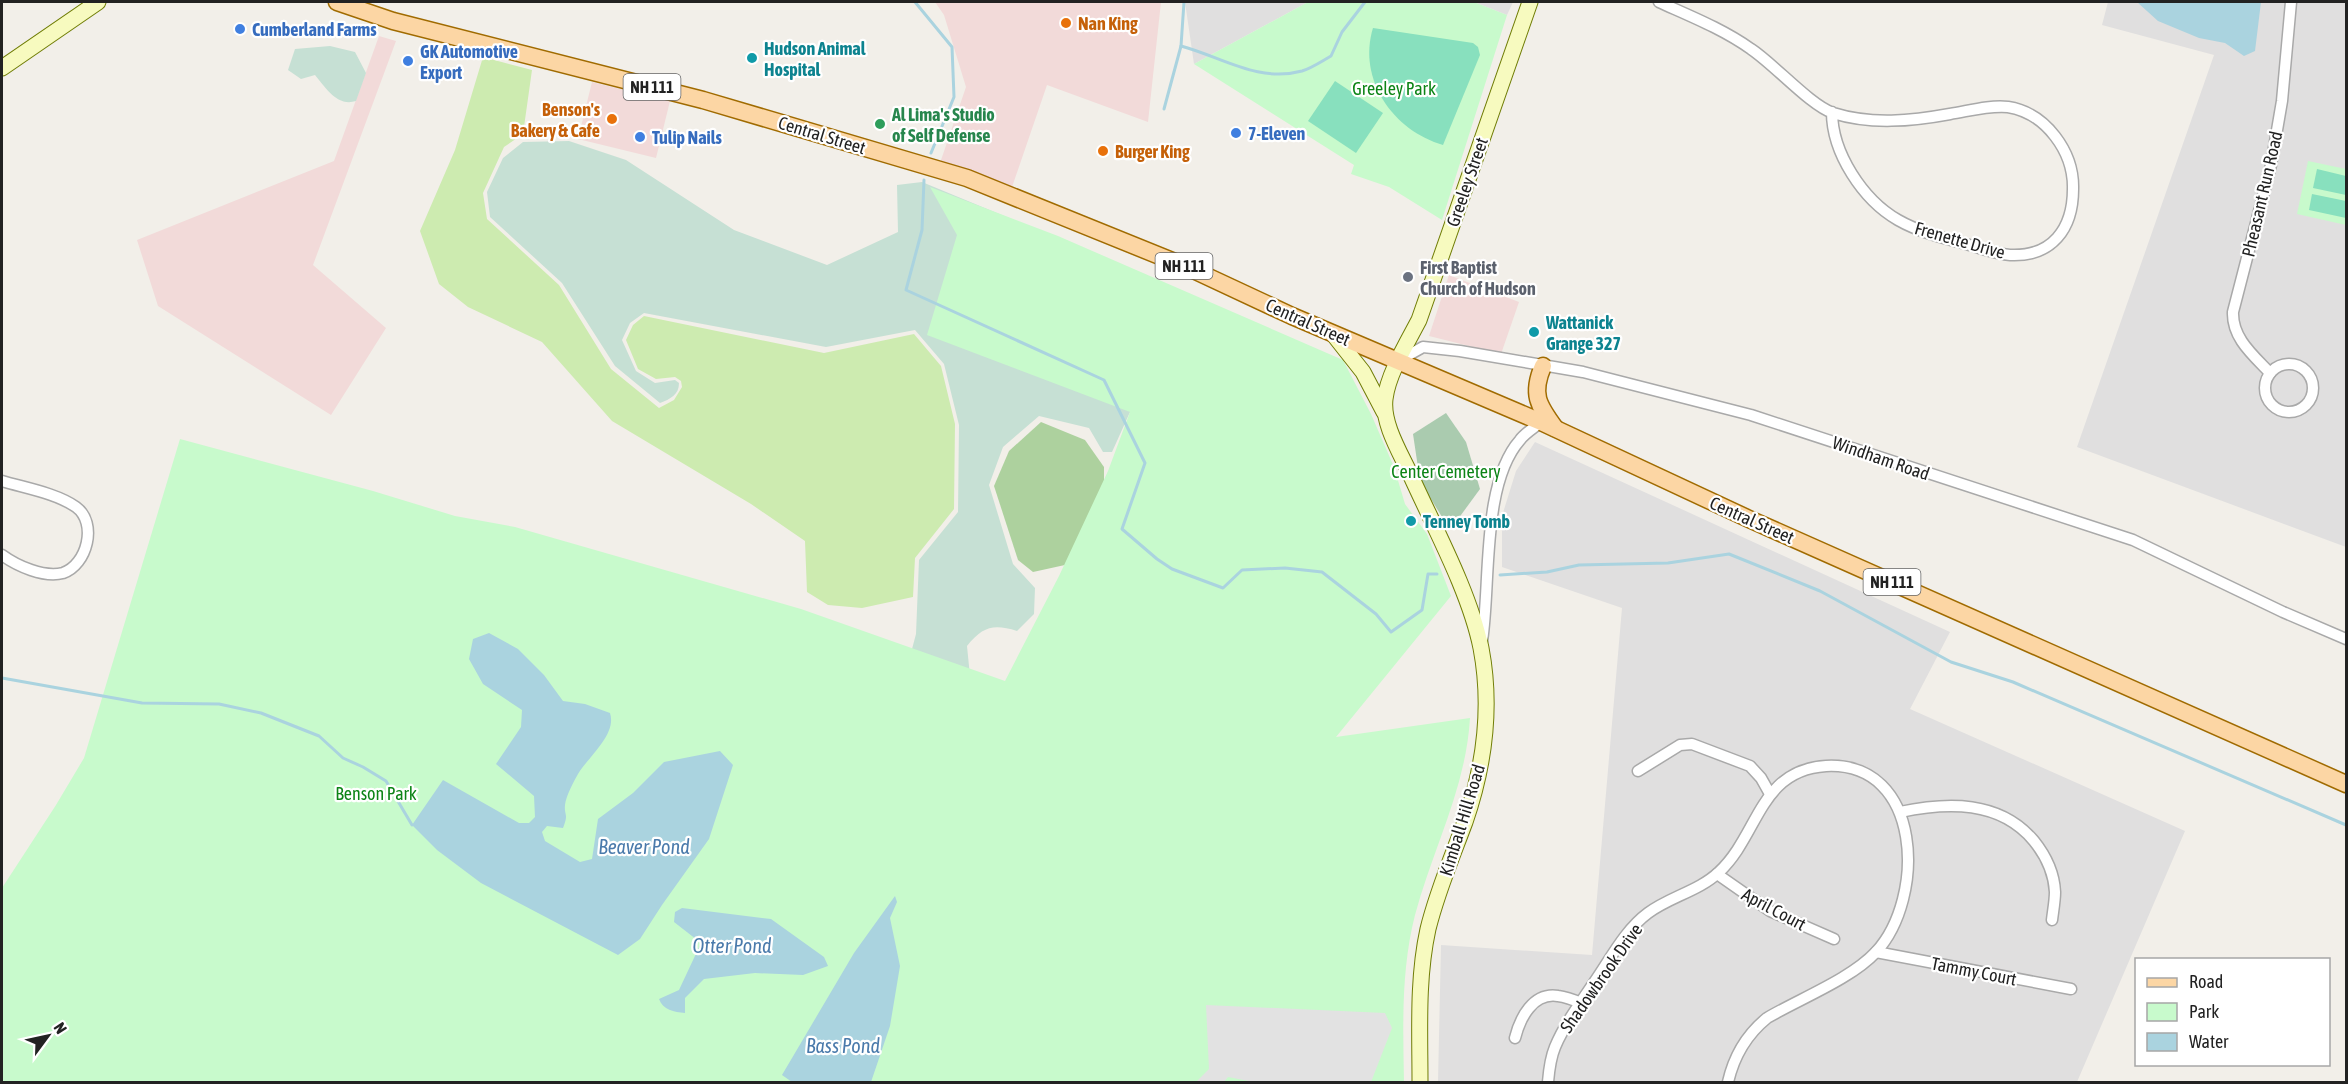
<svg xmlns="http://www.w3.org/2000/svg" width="2348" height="1084" font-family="'Asap Condensed',sans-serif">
<rect width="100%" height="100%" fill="#f2efe9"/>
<g fill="#e0dfdf">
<polygon points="1185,2 1308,2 1194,64"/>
<polygon points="1474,2 1513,2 1507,15"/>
<polygon points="2108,2 2346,2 2346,547 2077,447 2214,55 2102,25"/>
<polygon points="1535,442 1950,632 1910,709 2185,831 2077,1082 1438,1082 1441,945 1592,955 1622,608 1502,567 1502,516 1516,471"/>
</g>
<g fill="#f2dad9">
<polygon points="935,2 1161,2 1148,122 1047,85 1011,190 940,163 966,87 944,15"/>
<polygon points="379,36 396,41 313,265 386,328 331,415 158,306 137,240 334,161"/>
<polygon points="592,82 670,101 656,158 578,139"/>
<polygon points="1449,275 1519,302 1501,354 1429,336"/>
</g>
<polygon fill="#cdebb0" points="483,57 532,70 523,134 504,147 483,193 487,219 559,285 611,369 659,408 674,400 682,387 681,381 675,377 656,379 638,369 626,340 633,325 644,316 824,353 914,334 941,366 955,424 954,509 915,558 913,597 862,608 828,605 807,592 805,541 751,504 612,421 542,342 468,307 439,284 420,231 455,150"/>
<polygon fill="#add19e" points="1041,422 1085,440 1104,467 1104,484 1074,563 1033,572 1018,560 994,486 1009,451"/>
<g fill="#c6e0d4">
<path d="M330 46 355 52 366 73 356 101C337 107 326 88 315 75L301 79 288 70 295 49Z"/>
<path d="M569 141 626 160 734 230 827 265 898 232 897 185 922 182 1103 257 1135 401 1112 452H1103L1089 428 1039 416 1003 447 989 485 1013 564 1035 588 1034 614 1017 631C994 624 983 626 967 646L972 696 900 694 916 634 919 560 958 512 959 425 944 364 915 330 826 347 644 313 630 323 622 340 636 371 655 383 675 380 679 383C679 395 670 399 660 403L615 366 562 283 490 217 487 192 503 158 523 142Z"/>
</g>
<polygon fill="#aacbaf" points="1446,413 1466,442 1480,489 1450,530 1420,481 1413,434"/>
<g fill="#c8facc">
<polygon points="1308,2 1474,2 1507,15 1442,220 1389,187 1351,174 1354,165 1194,64"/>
<polygon points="2308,161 2346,169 2346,225 2297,214"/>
<path d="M930 187 1058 236 1343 360 1371 414 1394 467 1405 504 1427 534 1451 596 1336 737 1470 718C1466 788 1433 848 1415 915 1401 970 1403 1026 1404 1082H2V888L56 805 84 758 180 439 373 491 455 516 515 527 801 609 1005 681 1059 576 1108 471 1130 412 927 335 957 235Z"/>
</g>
<g fill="#88e0be">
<path d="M1373 28 1473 43 1478 47 1480 55 1443 145C1394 131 1357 80 1373 28Z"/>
<polygon points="1335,81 1383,113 1356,153 1308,121"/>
<polygon points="2317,169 2346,176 2346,195 2313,188"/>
<polygon points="2312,194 2346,201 2346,218 2309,210"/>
</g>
<polygon fill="#e2e2e2" points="1206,1005 1385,1013 1392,1028 1371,1082 1254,1082 1228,1077 1224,1082 1196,1082 1209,1069"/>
<g fill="#aad3df">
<polygon points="2137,2 2261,2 2255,51 2244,56 2225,43 2199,38 2158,21"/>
<path d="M489 633 518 649 544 675 563 701 585 704 610 713C617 734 589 756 578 774 574 781 566 796 565 805 564 816 569 813 563 828L547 826 542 832 545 841 580 862 592 859 598 819 633 793 664 762 720 751 733 765 709 839 662 905 640 939 618 955 481 883 437 850 412 825 443 780 519 823H529L535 817 534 796 496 764 521 727 522 710 483 684 469 659 473 639Z"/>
<polygon points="895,896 897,902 890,918 900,966 890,1026 871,1082 792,1082 782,1075 854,953"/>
<path d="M682 908 771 919 824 957 828 966 803 975 755 973 704 979 685 998V1013C674 1012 663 1010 659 999L679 990 701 943 674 922 675 912Z"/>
</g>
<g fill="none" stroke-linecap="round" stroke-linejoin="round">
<g stroke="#aad3df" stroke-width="3">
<polyline points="915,2 952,47 954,97 931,153"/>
<path d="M1181 46C1222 57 1258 83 1302 71 1312 68 1322 61 1331 56L1342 32 1365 2"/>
<polyline points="1164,109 1181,46 1184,2"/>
<polyline points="924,180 922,230 906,290 1104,380 1145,463 1122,529 1157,559 1172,569 1223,588 1242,570 1285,568 1322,572 1376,614 1391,632 1422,610 1428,574 1437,574"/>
<polyline points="1500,575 1547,572 1579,565 1668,563 1729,554 1820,591 1951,662 2013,682 2346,825"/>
<polyline points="2,678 142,703 219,704 261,713 319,736 343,758 363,767 386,781 412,825"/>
</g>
<defs>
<g id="street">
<path d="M1659 2C1690 16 1723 29 1751 49 1775 65 1810 105 1833 113 1871 125 1912 121 1950 114 1969 111 1989 105 2008 107 2046 113 2074 152 2073 189 2073 229 2052 257 2010 255 1995 254 1981 248 1966 244 1943 238 1919 232 1898 220 1863 200 1832 153 1832 112"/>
<polyline points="1398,361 1423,347 1460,351 1583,372 1751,415 2133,540 2283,612 2346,639"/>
<circle cx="2289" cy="388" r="24"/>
<path d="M2270 373C2253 355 2232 338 2233 312L2271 165 2282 101 2291 2"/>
<path d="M2 481C25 488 56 493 76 507 98 523 87 565 63 573 44 578 17 566 2 555"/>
<path d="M1482 641C1491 584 1481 484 1520 440 1525 433 1534 428 1541 422"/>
<polyline points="1638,771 1680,745 1692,744 1750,766 1761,778 1770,794"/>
<path d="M1900 812C1947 802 2000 800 2034 841 2046 856 2054 872 2055 892 2055 901 2053 911 2052 920"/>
<polyline points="1717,874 1770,911 1834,939"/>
<polyline points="1876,952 2071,989"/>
<path d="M1515 1038C1520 1018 1533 992 1558 996 1566 997 1574 1000 1581 1003"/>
<path d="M1548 1082C1549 1070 1550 1059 1555 1047 1565 1023 1581 1002 1595 981 1611 958 1625 930 1648 913 1669 897 1699 891 1719 872 1759 835 1759 770 1826 766 1923 761 1926 898 1876 952 1851 979 1799 999 1767 1018 1746 1035 1734 1056 1728 1082"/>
</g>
<g id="secondary">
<polyline points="2,68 98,2"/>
<polyline points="1333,334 1363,372 1384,412"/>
<path d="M1420 1082C1420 1031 1417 979 1428 929 1437 892 1452 857 1465 822 1484 767 1492 706 1481 648 1470 593 1434 527 1411 476 1401 454 1382 424 1385 399 1388 374 1407 343 1419 320L1530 2"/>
</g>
<g id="primary">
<polyline points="337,2 393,21 703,100 967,178 1187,267 1292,316 1541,422 1749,519 2346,784"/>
<path d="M1543 366C1531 394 1538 405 1555 428"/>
</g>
</defs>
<use href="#street" stroke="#a9a9a9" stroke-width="13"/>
<use href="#secondary" stroke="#707d05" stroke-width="17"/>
<use href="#primary" stroke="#a06b00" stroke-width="19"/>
<use href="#street" stroke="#fff" stroke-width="10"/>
<use href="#secondary" stroke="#f7fabf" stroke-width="15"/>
<use href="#primary" stroke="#fcd6a4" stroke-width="16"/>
</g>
<g fill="#e8710a" stroke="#fff" stroke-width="2">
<circle cx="1066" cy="23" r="6"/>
<circle cx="612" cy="119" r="6"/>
<circle cx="1103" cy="151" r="6"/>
</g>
<g fill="#3f7fe0" stroke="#fff" stroke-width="2">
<circle cx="240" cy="29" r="6"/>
<circle cx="408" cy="61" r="6"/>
<circle cx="1236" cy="133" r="6"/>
<circle cx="640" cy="137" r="6"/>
</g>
<g fill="#0f9aa8" stroke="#fff" stroke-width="2">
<circle cx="752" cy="58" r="6"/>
<circle cx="1534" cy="332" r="6"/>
<circle cx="1411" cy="521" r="6"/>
</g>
<circle fill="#2e9e5b" stroke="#fff" stroke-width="2" cx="880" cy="124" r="6"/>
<circle fill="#6b7280" stroke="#fff" stroke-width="2" cx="1408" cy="277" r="6"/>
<g text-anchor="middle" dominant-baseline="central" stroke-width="4.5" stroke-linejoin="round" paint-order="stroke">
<g fill="#fff" stroke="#646464" stroke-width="1.5">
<rect x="623.5" y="74" width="57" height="26" rx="4.5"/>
<rect x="1155.5" y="253" width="57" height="26" rx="4.5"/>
<rect x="1863.5" y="569" width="57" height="26" rx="4.5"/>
</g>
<g font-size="16" font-weight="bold" fill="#222">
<text x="652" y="87">NH 111</text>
<text x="1184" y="266">NH 111</text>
<text x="1892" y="582">NH 111</text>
</g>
<g font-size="18" font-weight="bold" fill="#c56008" stroke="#fff" text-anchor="start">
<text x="1078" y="23">Nan King</text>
<text x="600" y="109" text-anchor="end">Benson's<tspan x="600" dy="21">Bakery &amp; Cafe</tspan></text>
<text x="1115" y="151">Burger King</text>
</g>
<g font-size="18" font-weight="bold" fill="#366cbe" stroke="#fff" text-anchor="start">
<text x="252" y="29">Cumberland Farms</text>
<text x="420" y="51">GK Automotive<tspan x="420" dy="21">Export</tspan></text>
<text x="1248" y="133">7-Eleven</text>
<text x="652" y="137">Tulip Nails</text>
</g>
<g font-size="18" font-weight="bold" fill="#0d838f" stroke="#fff" text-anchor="start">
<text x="764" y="48">Hudson Animal<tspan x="764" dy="21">Hospital</tspan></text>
<text x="1546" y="322">Wattanick<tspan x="1546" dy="21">Grange 327</tspan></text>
<text x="1423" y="521">Tenney Tomb</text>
</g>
<g font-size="18" fill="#0c8416" stroke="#fff">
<text x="1394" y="88">Greeley Park</text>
<text x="1446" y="471">Center Cemetery</text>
<text x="376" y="793">Benson Park</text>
</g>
<g font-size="18" font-weight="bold" fill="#27864d" stroke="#fff" text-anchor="start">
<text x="892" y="114">Al Lima's Studio<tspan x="892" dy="21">of Self Defense</tspan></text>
</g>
<g font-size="18" fill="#222" stroke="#fff">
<text transform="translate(822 135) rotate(17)">Central Street</text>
<text transform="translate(1467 182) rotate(-71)">Greeley Street</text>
<text transform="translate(2262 194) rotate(-77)">Pheasant Run Road</text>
<text transform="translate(1960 240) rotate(16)">Frenette Drive</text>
<text transform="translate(1308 322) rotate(24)">Central Street</text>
<text transform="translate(1881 458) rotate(19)">Windham Road</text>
<text transform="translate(1752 520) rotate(24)">Central Street</text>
<text transform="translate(1462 820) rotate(-73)">Kimball Hill Road</text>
<text transform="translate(1774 909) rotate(28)">April Court</text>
<text transform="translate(1974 971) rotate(11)">Tammy Court</text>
<text transform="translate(1601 978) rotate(-55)">Shadowbrook Drive</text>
</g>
<g font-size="18" font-weight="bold" fill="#5b616d" stroke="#fff" text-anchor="start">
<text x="1420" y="267">First Baptist<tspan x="1420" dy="21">Church of Hudson</tspan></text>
</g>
<g font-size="20" font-style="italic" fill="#4a7aab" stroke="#fff">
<text x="644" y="846">Beaver Pond</text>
<text x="732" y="945">Otter Pond</text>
<text x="843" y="1045">Bass Pond</text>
</g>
</g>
<rect width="2348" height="1084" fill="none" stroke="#222222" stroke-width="6"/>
<rect x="2135" y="958" width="195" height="108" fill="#ffffff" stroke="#a7a7a7" stroke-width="1.5"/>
<rect x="2147" y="978" width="30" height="9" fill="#fcd6a4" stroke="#a7a7a7" stroke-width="1.5"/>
<text x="2189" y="988" font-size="18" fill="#222222">Road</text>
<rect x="2147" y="1003" width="30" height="18" fill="#c8facc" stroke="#a7a7a7" stroke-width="1.5"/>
<text x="2189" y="1018" font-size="18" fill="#222222">Park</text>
<rect x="2147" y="1033" width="30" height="18" fill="#aad3df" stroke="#a7a7a7" stroke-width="1.5"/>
<text x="2189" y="1048" font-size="18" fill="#222222">Water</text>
<g transform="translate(48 1036) rotate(57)" stroke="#ffffff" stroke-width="4.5" paint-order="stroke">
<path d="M0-4.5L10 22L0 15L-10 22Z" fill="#222222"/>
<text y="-9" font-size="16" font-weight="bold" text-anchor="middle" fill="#222222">N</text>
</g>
</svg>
